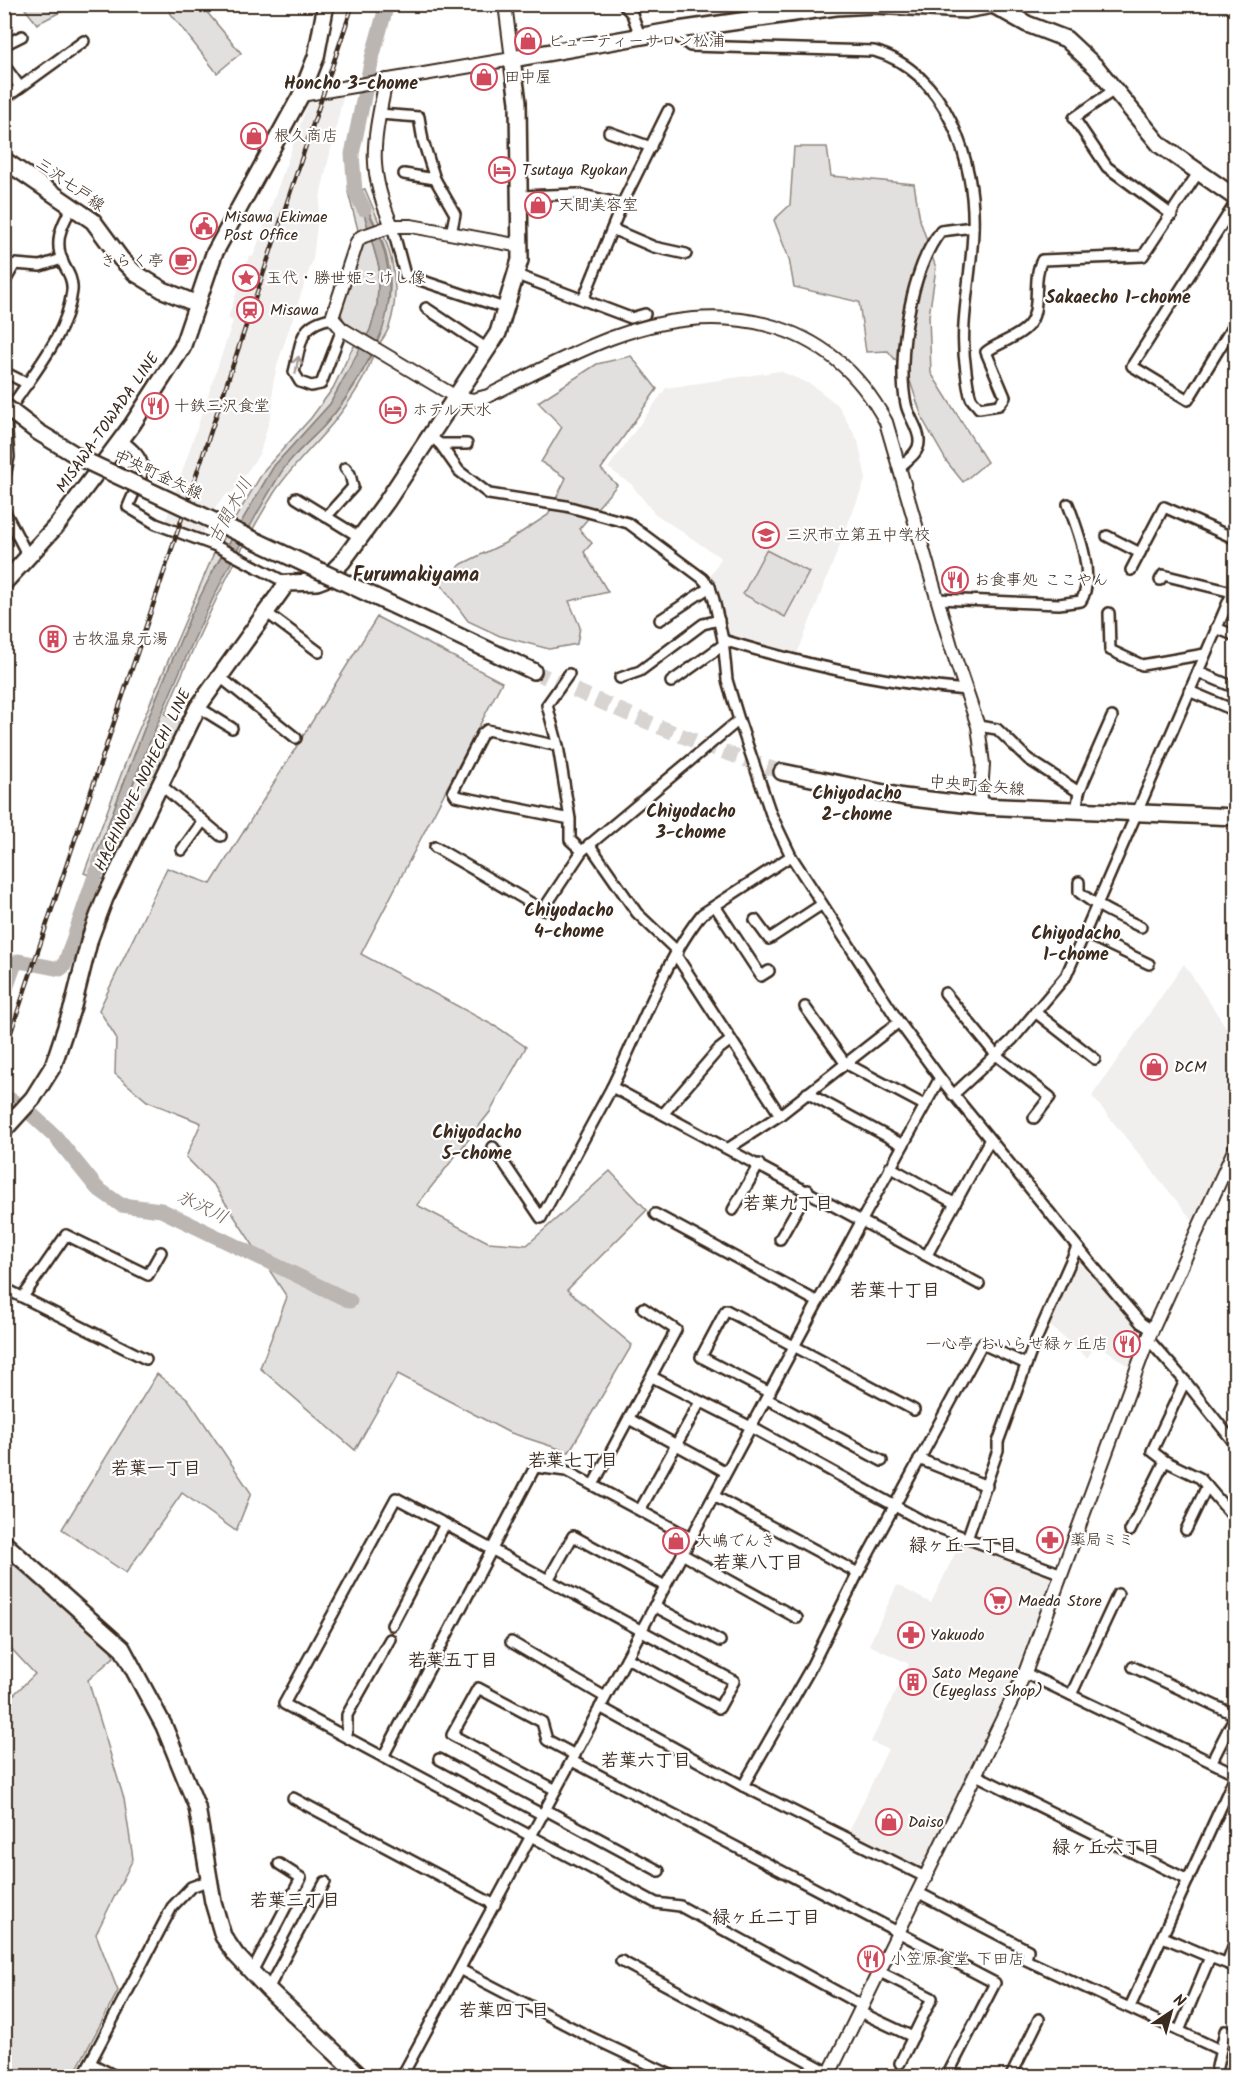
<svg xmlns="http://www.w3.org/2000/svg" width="1240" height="2081" font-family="Kalam,'Klee One',sans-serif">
<rect width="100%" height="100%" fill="#fff"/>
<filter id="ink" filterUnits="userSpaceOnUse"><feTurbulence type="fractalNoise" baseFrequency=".0167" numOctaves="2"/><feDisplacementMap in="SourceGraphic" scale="12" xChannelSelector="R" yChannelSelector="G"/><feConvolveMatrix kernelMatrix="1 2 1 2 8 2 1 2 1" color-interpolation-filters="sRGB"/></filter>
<g filter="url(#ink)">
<g fill="#f1efee">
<polygon points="344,93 321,192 313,259 278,362 273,384 273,407 260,453 233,492 227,494 215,508 202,535 165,523 233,321 228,318 249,256 253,257 309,100"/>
<polygon points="780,371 812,385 838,405 858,441 866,478 796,657 728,636 723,628 708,580 721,558 654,513 631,484 608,468 666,388"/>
<polygon points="1184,964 1236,1042 1235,1129 1193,1221 1092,1096"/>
<polygon points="1078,1259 1144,1336 1129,1367 1097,1343 1087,1358 1048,1324"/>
<polygon points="961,1541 1052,1577 1004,1703 982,1743 923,1870 919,1870 847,1836 888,1749 871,1742 909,1664 869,1645 897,1585 931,1603"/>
</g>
<g fill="#e2e0de" stroke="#8e857e" stroke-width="1.5">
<polygon points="22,5 83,5 72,6 37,24"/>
<polygon points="164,5 201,5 241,53 217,73"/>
<polygon points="794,147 827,147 831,176 914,184 920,220 936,268 929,316 931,373 987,462 963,482 947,462 923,420 908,375 888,351 866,352 859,302 794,287 789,259 774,220 790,205"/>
<path d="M365 189C384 234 406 277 389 327 385 339 375 346 372 358 365 381 348 404 333 423 313 447 291 467 274 493 231 563 197 638 165 714L182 724 106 881 99 878 106 854C156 724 205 594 279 475 290 457 310 441 325 425 353 394 377 351 387 310 398 267 379 227 357 191Z"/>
<polygon points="354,191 365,217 379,267 377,307 370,330 330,404 274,466 215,567 191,615 151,711 89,875 84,873 131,748 214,553 265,469 311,418 333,388 351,351 362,334 344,321 340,312 362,245 366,243 358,230 348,192"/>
<polygon points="631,356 657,389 601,469 617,485 579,529 592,543 584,552 608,592 569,601 580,627 577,644 549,649 500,636 468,621 440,583 462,564 505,543 548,515 566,478 541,462 562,427 538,402 597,364"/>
<polygon points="766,550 809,572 785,617 743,594"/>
<polygon points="377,617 502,682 361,954 500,1029 526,1047 490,1112 417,1205 488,1242 527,1245 610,1171 647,1210 567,1290 632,1345 569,1452 508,1432 398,1374 355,1450 260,1368 287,1297 215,1187 186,1157 201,1123 147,1101 115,1074 116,1037 99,1010 167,868 211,884"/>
<polygon points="157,1374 188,1399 251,1493 236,1531 182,1493 126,1573 62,1529"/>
<polygon points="5,1551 105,1637 114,1657 88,1680 124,1799 133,1859 96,1934 118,1991 73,2076 5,2076 5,1703 35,1674 5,1642"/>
</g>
<path fill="#bcb6b3" stroke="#887e77" stroke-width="1.5" d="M354 191H357C382 233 399 278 383 328 372 359 346 401 325 425 310 441 290 457 279 476 230 557 193 638 157 725 136 775 115 826 99 878L89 875 151 711 191 615 215 567 274 466 330 404 370 330 377 307 379 267 365 217Z"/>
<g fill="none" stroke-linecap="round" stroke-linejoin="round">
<g stroke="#bcb6b3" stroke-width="15">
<polyline points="364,209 355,191 352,154 372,58 387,4"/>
<path d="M4 994 14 966 19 961 60 969 64 966C77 930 88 895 101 859"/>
<polyline points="4,1096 23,1107"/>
<polyline points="28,1111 55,1136 97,1188 121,1205 161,1210 350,1301"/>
</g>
<path stroke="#d8d4d2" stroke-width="15" stroke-dasharray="15 8" stroke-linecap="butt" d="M533 671C614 709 696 744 782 772"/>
<defs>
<g id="minor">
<polyline points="623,4 632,14 640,36"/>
<path d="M671 31 690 46 874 51C946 71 976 162 973 230 972 278 958 323 966 371 967 380 968 390 971 398 973 402 977 405 979 408L999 405 1005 397 986 352C998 343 1017 338 1027 327 1043 311 1031 280 1042 260L1143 256 1198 173"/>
<polyline points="4,45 22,36"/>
<polyline points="4,65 20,87"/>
<polyline points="1114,90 1074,118 1107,167 1172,215"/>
<polyline points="4,99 84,41"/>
<polyline points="379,114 419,117 423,141 435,179"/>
<polyline points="609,132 651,147"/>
<polyline points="404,174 435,179 455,214 451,234"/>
<polyline points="519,196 578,194 622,204"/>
<polyline points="1236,202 1132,366 1188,400 1236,321"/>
<polyline points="392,226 405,275 507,309"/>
<polyline points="612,229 654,247 686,254"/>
<polyline points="517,275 631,318 645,314"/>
<polyline points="4,283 15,264 40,266 62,259"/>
<polyline points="583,300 622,204 668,111"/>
<polyline points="426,308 489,350"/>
<path d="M332 318C298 324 302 342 294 372L300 382 311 386 321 384 342 329"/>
<polyline points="4,372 28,384"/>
<polyline points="430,436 440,444 459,471 489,494 566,506 628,523 702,578 710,587 714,600 723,640 727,680 739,720 771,814 791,856 899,1022 940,1078 1107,1283 1141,1323 1152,1330"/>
<path d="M121 440C156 464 141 474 128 507L156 524 216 546 287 583"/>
<polyline points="440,444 467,444"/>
<path d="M900 467C907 460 919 453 919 442 920 430 908 416 906 404 896 359 911 267 941 231L973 227"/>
<path d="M4 481 9 457 6 421 8 412C31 375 67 337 72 291 73 281 69 274 64 265 53 242 61 226 73 205"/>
<polyline points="296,498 361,538"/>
<polyline points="4,510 29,558"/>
<polyline points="326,517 353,487 350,474 345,468"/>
<polyline points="1107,536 1140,553"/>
<polyline points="1131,570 1164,507 1236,539"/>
<polyline points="1160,580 1163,575 1232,592"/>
<path d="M937 599 1059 604 1081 601C1096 576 1078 531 1068 504"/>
<polyline points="267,613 319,652"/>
<polyline points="1109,613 1110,650 1142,665 1205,654"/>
<polyline points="660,620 710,587"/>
<polyline points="1216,628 1236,636"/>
<path d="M723 640C802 664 884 683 966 690"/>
<polyline points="1198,672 1236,688"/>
<polyline points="219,676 296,738"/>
<polyline points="620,678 640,671 703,624 719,620"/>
<polyline points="671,682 723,645"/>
<polyline points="1189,691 1236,711"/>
<polyline points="198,707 232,728"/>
<polyline points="978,726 997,729 1028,759 1079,792 1076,812"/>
<polyline points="558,746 547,705 569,674"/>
<polyline points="161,785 221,836"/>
<polyline points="1079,792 1112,717"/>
<polyline points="570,819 558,746 487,730 482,734 453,791 456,796 570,819 570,840 582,851"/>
<polyline points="589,844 637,913 678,952"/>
<polyline points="435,847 543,910 582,851 739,720"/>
<polyline points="182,850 203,821"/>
<path d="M791 856 702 914C666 958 638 1034 612 1087L979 1284"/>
<path d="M1079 882V892C1097 907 1120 917 1141 927"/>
<polyline points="715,906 761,976 769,971"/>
<polyline points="755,920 769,939 821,905"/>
<polyline points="1086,934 1149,964"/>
<polyline points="676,955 780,1115"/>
<polyline points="945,993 996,1055 1050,1097 1034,1118"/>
<polyline points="805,1007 845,1063 924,1105"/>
<polyline points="1035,1012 1095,1059"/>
<polyline points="807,1093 903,1145"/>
<polyline points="953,1095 1012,1040 1066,976 1236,584"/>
<polyline points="664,1113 718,1050 731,1040"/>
<polyline points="493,1147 541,1218 612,1087"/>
<polyline points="729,1148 780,1115 899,1022"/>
<polyline points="890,1167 954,1203"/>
<polyline points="733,1210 759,1164"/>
<polyline points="655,1214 818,1302"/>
<polyline points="780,1239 808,1190"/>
<polyline points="927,1255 989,1141"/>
<polyline points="4,1288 146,1359"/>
<polyline points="23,1297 66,1235 148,1275 161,1252"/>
<polyline points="1148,1339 1185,1381 1236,1445"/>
<polyline points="652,1377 751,1427 926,1523 1062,1574"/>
<polyline points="1185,1381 1152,1451 1165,1461 1200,1478 1236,1520"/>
<polyline points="770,1393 701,1357 726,1310 914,1410"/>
<polyline points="767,1399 882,1461"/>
<polyline points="629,1419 726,1472"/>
<polyline points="919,1459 987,1486"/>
<polyline points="593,1485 676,1330 643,1308"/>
<polyline points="714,1496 858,1573"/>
<polyline points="640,1510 700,1402"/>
<polyline points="445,1524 734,1681 719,1708 627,1658"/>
<polyline points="1186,1530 1207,1486"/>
<polyline points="1130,1531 1165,1461"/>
<polyline points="967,1539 998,1450 998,1442 1032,1349 1077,1247"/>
<polyline points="682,1554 797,1618"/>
<polyline points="548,1580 573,1536 665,1586"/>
<polyline points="654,1606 720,1641"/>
<polyline points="392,1625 445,1524 396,1498 284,1704 656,1903 680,1906 863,2006"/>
<polyline points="511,1642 605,1697"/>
<polyline points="1133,1667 1235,1715"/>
<polyline points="1025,1673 1236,1774"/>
<polyline points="1071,1695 1118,1594"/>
<polyline points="600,1707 743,1786 927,1878"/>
<polyline points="347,1737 347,1715 390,1639"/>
<polyline points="383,1757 535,1467 566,1471 691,1538"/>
<polyline points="439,1759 543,1815"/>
<polyline points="572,1761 995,1983 947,2076"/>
<polyline points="1212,1761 1236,1714"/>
<polyline points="976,1775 1188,1880"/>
<polyline points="743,1786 809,1671 858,1573 982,1344 1026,1364"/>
<polyline points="556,1790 452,1735 478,1688 542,1722 547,1740 575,1755"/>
<polyline points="293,1798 495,1905"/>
<polyline points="546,1810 659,1871"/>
<polyline points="919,1893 1028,1950 1026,1960 1179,2031 1210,1957 1236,1967"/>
<polyline points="1163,1937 1210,1957"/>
<polyline points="621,1961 830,2073"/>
<polyline points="1227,1963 1236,1938"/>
<polyline points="461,1970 586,2035 673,2076"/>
<polyline points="252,1972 301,1878 279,1864"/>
<polyline points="880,1972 932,1998 900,2063"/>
<polyline points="268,1989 325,1882"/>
<polyline points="1130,2007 1236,1774"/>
<polyline points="860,2012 913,2037"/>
<polyline points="1179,2031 1220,2050"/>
<polyline points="90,2063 115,2076"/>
<polyline points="83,2076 172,1907 191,1887 210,1880"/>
<polyline points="402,2076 862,1220 940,1078"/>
<polyline points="1011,2076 1039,2019"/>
<polyline points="1215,2076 1225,2031 1236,2035"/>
</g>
<g id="tertiary">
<path d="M386 80C374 141 366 167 392 226H411L520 246"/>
<polyline points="301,95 512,59 505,4"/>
<path d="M392 226 361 237 357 242 332 318 342 329 456 397 473 400 488 396C528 376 569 354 611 338 718 298 829 315 886 422L951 646 978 726 983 764 980 806"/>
<polyline points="828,2076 1025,1673 1148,1339 1236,1146"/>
</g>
<g id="primary">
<polyline points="995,6 1027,24 1066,39 1096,67 1160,145 1236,198"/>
<polyline points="4,160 93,221 121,259 135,273 163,290 197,304"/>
<polyline points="4,583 58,524 132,425 182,348 214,254 301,95 316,57 326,4"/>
<polyline points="499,655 533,671"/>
<polyline points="782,772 904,797 980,806 1236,817"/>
<polyline points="4,1130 33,1098 53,1066 73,1006 90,938 105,898 198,707 287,583 317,582 325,579 342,562 387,501 498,333 520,260 518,102 512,59 671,31 836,7 874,5 965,10 999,4"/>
<polyline points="4,1543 122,1648 164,1726 197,1807 213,1902 223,1936 236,1955 268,1989 360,2076"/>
</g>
</defs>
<use href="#minor" stroke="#3b2a1e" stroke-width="14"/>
<use href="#tertiary" stroke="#3b2a1e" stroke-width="16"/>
<use href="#primary" stroke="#3b2a1e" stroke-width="20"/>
<use href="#minor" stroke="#fff" stroke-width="9"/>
<use href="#tertiary" stroke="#fff" stroke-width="12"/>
<use href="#primary" stroke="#fff" stroke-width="15"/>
<defs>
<polyline id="rail" points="4,1053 353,4"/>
</defs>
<use href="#rail" stroke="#3b2a1e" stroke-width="4.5"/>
<use href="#rail" stroke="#fff" stroke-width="2" stroke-dasharray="7" stroke-linecap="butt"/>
<defs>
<polyline id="primary-bridge" points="4,406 38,432 84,460 499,655"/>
</defs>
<use href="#primary-bridge" stroke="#3b2a1e" stroke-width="20" stroke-linecap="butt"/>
<use href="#primary-bridge" stroke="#fff" stroke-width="15"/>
</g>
<defs><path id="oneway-shaft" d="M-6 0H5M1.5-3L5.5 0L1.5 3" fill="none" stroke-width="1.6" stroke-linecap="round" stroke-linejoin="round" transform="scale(1.5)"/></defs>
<use stroke="#a79f9a" href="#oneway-shaft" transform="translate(297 365) rotate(-80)"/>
</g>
<defs>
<symbol id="shop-ring" viewBox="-11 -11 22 22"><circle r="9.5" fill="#fff" stroke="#d1495b" stroke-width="1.5"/><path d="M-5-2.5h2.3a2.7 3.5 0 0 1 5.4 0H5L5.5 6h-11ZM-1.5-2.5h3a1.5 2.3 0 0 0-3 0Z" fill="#d1495b"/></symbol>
<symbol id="hotel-ring" viewBox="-11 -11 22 22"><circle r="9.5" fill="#fff" stroke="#d1495b" stroke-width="1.5"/><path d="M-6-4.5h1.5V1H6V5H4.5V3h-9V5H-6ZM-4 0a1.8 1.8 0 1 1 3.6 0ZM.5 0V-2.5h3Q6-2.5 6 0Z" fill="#d1495b"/></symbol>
<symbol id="civic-ring" viewBox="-11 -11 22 22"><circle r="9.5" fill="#fff" stroke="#d1495b" stroke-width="1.5"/><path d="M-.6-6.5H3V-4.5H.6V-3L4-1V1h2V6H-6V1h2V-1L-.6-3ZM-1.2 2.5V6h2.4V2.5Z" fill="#d1495b"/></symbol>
<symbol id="cafe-ring" viewBox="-11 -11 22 22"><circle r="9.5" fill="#fff" stroke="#d1495b" stroke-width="1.5"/><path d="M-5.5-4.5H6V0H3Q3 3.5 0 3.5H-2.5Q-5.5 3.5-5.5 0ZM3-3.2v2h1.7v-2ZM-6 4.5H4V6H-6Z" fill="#d1495b"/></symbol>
<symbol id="sight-ring" viewBox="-11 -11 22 22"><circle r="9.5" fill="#fff" stroke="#d1495b" stroke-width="1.5"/><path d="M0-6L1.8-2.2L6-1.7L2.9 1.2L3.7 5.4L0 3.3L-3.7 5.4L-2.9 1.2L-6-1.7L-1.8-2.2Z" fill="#d1495b"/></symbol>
<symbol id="station-ring" viewBox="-11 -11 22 22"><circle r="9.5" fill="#fff" stroke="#d1495b" stroke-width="1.5"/><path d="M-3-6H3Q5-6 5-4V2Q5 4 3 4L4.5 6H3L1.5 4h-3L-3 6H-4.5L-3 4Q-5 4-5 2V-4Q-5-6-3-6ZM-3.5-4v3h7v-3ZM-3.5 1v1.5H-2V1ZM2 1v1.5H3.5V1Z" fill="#d1495b"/></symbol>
<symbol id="restaurant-ring" viewBox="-11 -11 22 22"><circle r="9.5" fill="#fff" stroke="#d1495b" stroke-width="1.5"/><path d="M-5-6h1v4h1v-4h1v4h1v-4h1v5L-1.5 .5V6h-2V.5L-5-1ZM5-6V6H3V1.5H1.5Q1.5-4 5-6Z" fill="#d1495b"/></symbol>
<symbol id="school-ring" viewBox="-11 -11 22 22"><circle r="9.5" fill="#fff" stroke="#d1495b" stroke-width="1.5"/><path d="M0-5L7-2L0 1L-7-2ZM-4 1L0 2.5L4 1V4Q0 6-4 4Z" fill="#d1495b"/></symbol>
<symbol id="building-ring" viewBox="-11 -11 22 22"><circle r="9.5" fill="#fff" stroke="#d1495b" stroke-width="1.5"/><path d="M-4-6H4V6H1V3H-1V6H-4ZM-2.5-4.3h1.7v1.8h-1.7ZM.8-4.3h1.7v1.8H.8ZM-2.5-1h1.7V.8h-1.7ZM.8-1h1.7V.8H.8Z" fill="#d1495b"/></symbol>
<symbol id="pharmacy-ring" viewBox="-11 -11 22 22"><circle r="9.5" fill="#fff" stroke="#d1495b" stroke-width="1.5"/><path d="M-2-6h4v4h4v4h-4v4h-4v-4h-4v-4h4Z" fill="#d1495b"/></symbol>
<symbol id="supermarket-ring" viewBox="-11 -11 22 22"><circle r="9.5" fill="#fff" stroke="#d1495b" stroke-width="1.5"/><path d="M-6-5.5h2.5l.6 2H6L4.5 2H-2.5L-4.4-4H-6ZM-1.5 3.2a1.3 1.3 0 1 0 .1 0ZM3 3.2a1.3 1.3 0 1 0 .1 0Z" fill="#d1495b"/></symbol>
</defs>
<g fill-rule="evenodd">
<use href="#shop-ring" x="513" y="26" width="30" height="30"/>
<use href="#shop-ring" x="469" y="62" width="30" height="30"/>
<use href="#shop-ring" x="239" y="121" width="30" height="30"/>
<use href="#hotel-ring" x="487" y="155" width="30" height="30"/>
<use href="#shop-ring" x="523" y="190" width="30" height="30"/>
<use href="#civic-ring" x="189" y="211" width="30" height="30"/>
<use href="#cafe-ring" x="168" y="246" width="30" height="30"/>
<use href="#sight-ring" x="231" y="263" width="30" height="30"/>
<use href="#station-ring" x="235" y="295" width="30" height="30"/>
<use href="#restaurant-ring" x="140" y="391" width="30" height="30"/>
<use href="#hotel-ring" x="378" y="395" width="30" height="30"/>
<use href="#school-ring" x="751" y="520" width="30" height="30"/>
<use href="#restaurant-ring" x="940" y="565" width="30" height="30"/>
<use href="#building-ring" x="38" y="624" width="30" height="30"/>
<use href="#shop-ring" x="1139" y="1052" width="30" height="30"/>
<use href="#restaurant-ring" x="1112" y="1329" width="30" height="30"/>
<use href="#pharmacy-ring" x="1035" y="1525" width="30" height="30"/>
<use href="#shop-ring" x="661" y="1526" width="30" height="30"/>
<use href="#supermarket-ring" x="983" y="1586" width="30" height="30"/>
<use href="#pharmacy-ring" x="896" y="1620" width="30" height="30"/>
<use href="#building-ring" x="898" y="1667" width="30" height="30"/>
<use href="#shop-ring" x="874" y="1807" width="30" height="30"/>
<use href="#restaurant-ring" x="856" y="1944" width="30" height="30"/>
</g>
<g text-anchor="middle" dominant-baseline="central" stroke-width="4.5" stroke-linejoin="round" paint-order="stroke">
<g font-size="16" fill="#3b2a1e" stroke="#fff" text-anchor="start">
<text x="548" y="41">ビューティーサロン松浦</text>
<text x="504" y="77">田中屋</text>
<text x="274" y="136">根久商店</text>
<text x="522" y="170">Tsutaya Ryokan</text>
<text x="558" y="205">天間美容室</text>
<text x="224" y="217">Misawa Ekimae<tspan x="224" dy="18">Post Office</tspan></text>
<text x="164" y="261" text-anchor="end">きらく亭</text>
<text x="266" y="278">玉代・勝世姫こけし像</text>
<text x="270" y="310">Misawa</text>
<text x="174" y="406">十鉄三沢食堂</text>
<text x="412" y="410">ホテル天水</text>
<text x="786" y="535">三沢市立第五中学校</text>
<text x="974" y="580">お食事処 ここやん</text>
<text x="72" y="639">古牧温泉元湯</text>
<text x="1174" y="1067">DCM</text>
<text x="1108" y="1344" text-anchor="end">一心亭 おいらせ緑ヶ丘店</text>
<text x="1070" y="1540">薬局ミミ</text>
<text x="696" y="1541">大嶋でんき</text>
<text x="1018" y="1601">Maeda Store</text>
<text x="930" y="1635">Yakuodo</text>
<text x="932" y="1673">Sato Megane<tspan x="932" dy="18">(Eyeglass Shop)</tspan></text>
<text x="908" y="1822">Daiso</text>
<text x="890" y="1959">小笠原食堂 下田店</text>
</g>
<g font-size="16" fill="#3b2a1e" stroke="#fff">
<text transform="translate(70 185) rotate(35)">三沢七戸線</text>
<text transform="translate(108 423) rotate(-55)">MISAWA-TOWADA LINE</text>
<text transform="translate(158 475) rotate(25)">中央町金矢線</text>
<text transform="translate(143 780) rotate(-64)">HACHINOHE-NOHECHI LINE</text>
<text transform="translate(977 786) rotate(5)">中央町金矢線</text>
</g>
<g font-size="18" font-weight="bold" fill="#3b2a1e" stroke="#fff">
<text x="351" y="84">Honcho 3-chome</text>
<text x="1118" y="298">Sakaecho 1-chome</text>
<text x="857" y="794">Chiyodacho<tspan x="857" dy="21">2-chome</tspan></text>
<text x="691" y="812">Chiyodacho<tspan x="691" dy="21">3-chome</tspan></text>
<text x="569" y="911">Chiyodacho<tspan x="569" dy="21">4-chome</tspan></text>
<text x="1076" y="934">Chiyodacho<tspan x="1076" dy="21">1-chome</tspan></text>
<text x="477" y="1133">Chiyodacho<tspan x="477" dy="21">5-chome</tspan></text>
<text x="788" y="1204">若葉九丁目</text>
<text x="895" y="1291">若葉十丁目</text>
<text x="573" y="1461">若葉七丁目</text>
<text x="156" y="1469">若葉一丁目</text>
<text x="963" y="1546">緑ヶ丘一丁目</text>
<text x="758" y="1563">若葉八丁目</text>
<text x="453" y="1661">若葉五丁目</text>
<text x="646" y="1761">若葉六丁目</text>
<text x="1106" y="1848">緑ヶ丘六丁目</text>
<text x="295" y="1901">若葉三丁目</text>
<text x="766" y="1918">緑ヶ丘二丁目</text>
<text x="504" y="2011">若葉四丁目</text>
</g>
<g font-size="18" font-style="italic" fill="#685b52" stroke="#fff">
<text transform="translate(231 511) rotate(-61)">古間木川</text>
<text transform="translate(202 1208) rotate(26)">氷沢川</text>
</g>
<g font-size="20" font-weight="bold" fill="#3b2a1e" stroke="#fff">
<text x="416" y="576">Furumakiyama</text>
</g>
</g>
<rect width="1240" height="2081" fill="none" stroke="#fff" stroke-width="24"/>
<rect x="12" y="12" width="1216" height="2057" fill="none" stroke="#3b2a1e" stroke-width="2" filter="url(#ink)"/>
<g transform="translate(1171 2012) rotate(36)" stroke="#ffffff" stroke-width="4.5" paint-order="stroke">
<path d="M0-4.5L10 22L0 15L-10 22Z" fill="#3b2a1e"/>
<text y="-9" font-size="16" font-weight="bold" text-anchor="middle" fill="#3b2a1e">N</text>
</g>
</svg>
